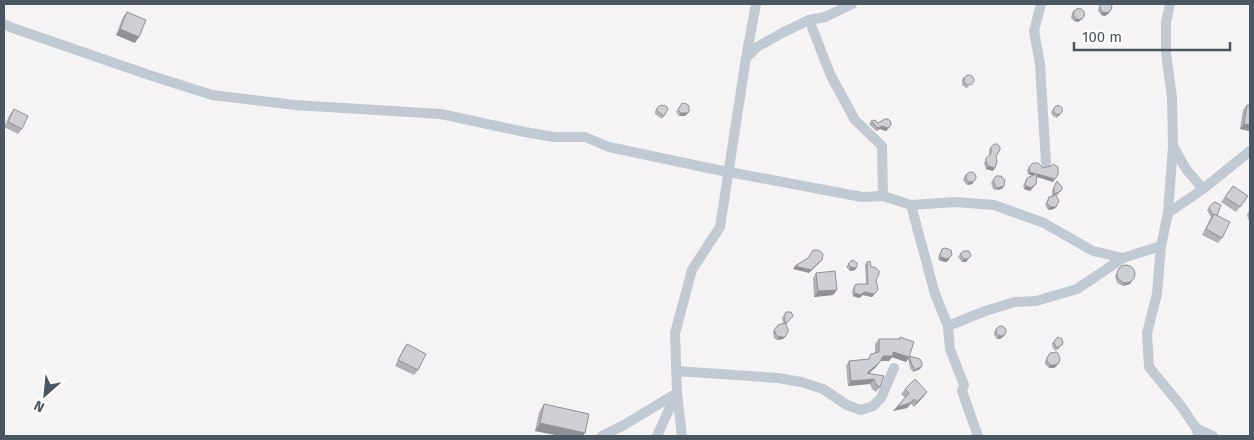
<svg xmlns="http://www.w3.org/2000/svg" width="1254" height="440" font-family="'Fira Sans',sans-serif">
<rect width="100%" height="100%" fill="#f5f3f3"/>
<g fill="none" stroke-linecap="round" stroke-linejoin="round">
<g stroke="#c1cad2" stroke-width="10">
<polyline points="1041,4 1034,31 1040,64 1046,163"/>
<polyline points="1170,4 1166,22 1166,53 1172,97 1173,146 1168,213 1161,246 1157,294 1147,333 1149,367 1181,406 1196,428 1199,436"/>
<polyline points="809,20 831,76 855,120 882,146 883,196"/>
<polyline points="4,24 10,27 149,75 212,95 295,105 441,114 525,132 554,137 585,137 609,147 713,169 862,197 883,196 911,205 955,202 994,205 1044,223 1093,251 1123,258"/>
<polyline points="747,57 757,47 784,32 809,20 825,17 852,4"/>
<polyline points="1173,146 1186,169 1203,189"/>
<polyline points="911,205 935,294 948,326 950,349 964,385 962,391 978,436"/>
<polyline points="1168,213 1203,189 1250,151"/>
<polyline points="948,326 985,311 1015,302 1036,301 1077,289 1123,258 1161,246"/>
<polyline points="676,371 778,378 801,382 823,389 847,405 861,410 873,406 881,398 894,368"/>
<polyline points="1196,428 1213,436"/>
<polyline points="602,436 624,425 677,393"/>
<polyline points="657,436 676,394"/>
<polyline points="682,436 677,393 675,333 692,270 720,227 746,58 756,4"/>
</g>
</g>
<g fill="#b0b2b7">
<polygon points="1100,4 1111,10 1109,13 1105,16 1101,15 1098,11 1099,6"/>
<polygon points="1074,10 1082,19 1078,22 1074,21 1071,18 1072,13"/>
<polygon points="127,12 135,43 116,35 123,17"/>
<polygon points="964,77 969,87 966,88 962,85 962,80"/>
<polygon points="682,103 689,112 685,116 679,116 676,112"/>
<polygon points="1247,105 1250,105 1250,131 1240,129 1243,110"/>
<polygon points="1055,107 1061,114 1057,118 1053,116 1051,112"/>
<polygon points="657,108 664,116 662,119 655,114 655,111"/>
<polygon points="14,109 22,129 18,134 4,127 10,114"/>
<polygon points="871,121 878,123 890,127 886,131 880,129 876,131 869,124"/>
<polygon points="991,147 996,156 993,171 986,169 984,164 985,161 989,156 989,150"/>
<polygon points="1033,163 1053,182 1036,177 1036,184 1030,191 1024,189 1023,186 1027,178 1032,176 1028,174 1027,170"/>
<polygon points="966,174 976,179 972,184 967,185 963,180 964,177"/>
<polygon points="996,176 1004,186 1002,189 996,190 993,189 991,183"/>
<polygon points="1057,181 1059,194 1056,195 1054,209 1048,210 1045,205 1049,197 1052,196 1052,190"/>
<polygon points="1233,186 1248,196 1236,212 1221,202"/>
<polygon points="1213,203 1217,216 1222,238 1218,243 1202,235 1211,217 1208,212 1207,210"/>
<polygon points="1249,211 1250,211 1250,221 1248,219 1247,214"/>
<polygon points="942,249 952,255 948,261 945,262 939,260 938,257"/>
<polygon points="960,254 971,256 966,262 962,262 958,257"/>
<polygon points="851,261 855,270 851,271 849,270 846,267"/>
<polygon points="867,262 876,280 878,290 872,297 863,295 859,298 853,296 852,293 853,288 855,285 866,284 865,264"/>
<polygon points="1120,267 1132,281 1130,284 1123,286 1117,283 1115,276"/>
<polygon points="816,273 837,290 833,295 814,297 813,278"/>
<polygon points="786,312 786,325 783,339 777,340 774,338 773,332 778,325 783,323 782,318"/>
<polygon points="996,329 1006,333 1004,336 1000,339 997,339 994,335 994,332"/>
<polygon points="900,337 909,356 920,369 913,372 910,368 908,359 906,362 892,357 889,361 880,361 876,367 869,373 880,387 876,392 872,389 870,384 848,386 846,366 849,361 868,359 871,354 875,353 875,344 879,339 899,339"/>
<polygon points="1054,341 1060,348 1055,351 1052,346 1052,343"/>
<polygon points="407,344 418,370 414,375 395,366 403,349"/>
<polygon points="1050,353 1057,366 1054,368 1049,368 1045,364 1045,361"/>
<polygon points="905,389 927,392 924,396 914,407 911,404 907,408 893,411 905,398 901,394"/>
<polygon points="544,404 583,436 561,436 535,431 539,412"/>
</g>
<g fill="#909195">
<polygon points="1111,10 1109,13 1105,16 1101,15 1102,12"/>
<polygon points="1084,17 1082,19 1078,22 1074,21 1076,19"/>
<polygon points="120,29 139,37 135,43 116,35"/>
<polygon points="689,112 685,116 679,116 681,113"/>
<polygon points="1244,124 1250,125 1250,131 1240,129"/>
<polygon points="891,125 886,131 880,129 876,131 878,128 882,126"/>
<polygon points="988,166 995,168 993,171 986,169"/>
<polygon points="1030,172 1036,174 1035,176 1028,174"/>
<polygon points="1037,174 1055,179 1053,182 1035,176"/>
<polygon points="974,181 972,184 967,185 969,182"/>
<polygon points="1036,184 1030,191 1024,189 1026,186"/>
<polygon points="1004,186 1002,189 996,190 998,188"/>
<polygon points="1050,207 1056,207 1054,209 1048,210"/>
<polygon points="941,257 949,258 948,261 945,262 939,260"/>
<polygon points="964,259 968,259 966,262 962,262"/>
<polygon points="822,260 809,273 793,269 795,266"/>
<polygon points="851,267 857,267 855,270 851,271 849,270"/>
<polygon points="1132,281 1130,284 1123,286 1125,283"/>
<polygon points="837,290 833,295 814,297 818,291"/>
<polygon points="878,290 872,297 863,295 859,298 853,296 855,293"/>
<polygon points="1006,333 1004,336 1000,339 997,339 999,336"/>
<polygon points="779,337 785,337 783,339 777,340"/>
<polygon points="893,352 909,357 906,362 892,357 889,361 879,361 883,356"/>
<polygon points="880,362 876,367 864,378 867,373"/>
<polygon points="1059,363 1054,368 1049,368 1050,365"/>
<polygon points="922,366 920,369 913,372 915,370"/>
<polygon points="874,379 870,384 848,386 851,381"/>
<polygon points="927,392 924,396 914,407 917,402"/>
<polygon points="914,399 907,408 893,411 897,407"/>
<polygon points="540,423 585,433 583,436 561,436 535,431"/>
</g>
<g fill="#cdcfd5" stroke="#909195">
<polygon points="1100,4 1111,4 1112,6 1111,10 1107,13 1102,12 1100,8"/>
<circle cx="1079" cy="14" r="5.5"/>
<polygon points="127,12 146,20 139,37 120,29"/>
<circle cx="969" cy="80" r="5"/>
<polygon points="682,103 687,104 689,106 689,112 687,113 681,113 678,110"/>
<polygon points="661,105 666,106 668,109 664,116 657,111 657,108"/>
<polygon points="1247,105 1250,105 1250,125 1244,124"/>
<circle cx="1058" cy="110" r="4.5"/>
<polygon points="14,109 28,116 22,129 8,122"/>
<polygon points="885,119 888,119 891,122 891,125 888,128 882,126 878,128 871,121 875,120 878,123"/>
<polygon points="994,144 997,144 1000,147 1000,150 996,156 997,162 995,168 988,166 986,161 986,158 991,154 991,147"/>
<polygon points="1033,163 1038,163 1043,168 1046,167 1051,166 1053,164 1058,167 1058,174 1055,179 1037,174 1036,184 1031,188 1026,186 1025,184 1027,178 1036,174 1030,172 1029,167"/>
<circle cx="971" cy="177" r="5"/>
<polygon points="996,176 1001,176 1005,180 1004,186 998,188 995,186 993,180"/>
<polygon points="1057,181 1062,187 1062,189 1061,191 1054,194 1054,187"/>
<polygon points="1233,186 1248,196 1240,207 1225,197"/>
<polygon points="1056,195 1059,201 1056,207 1050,207 1047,203 1049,197"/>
<polygon points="1215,202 1221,205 1217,216 1214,214 1213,215 1210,210 1209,207 1213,203"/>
<polygon points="1214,214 1230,222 1222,238 1206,229"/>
<polygon points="945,248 951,250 952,255 949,258 947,259 941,257 940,255 942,249"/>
<polygon points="813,250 819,250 823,254 822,260 811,270 795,266 808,258"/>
<polygon points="964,251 969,251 971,256 968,259 964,259 960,254"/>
<polygon points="853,260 857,263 857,267 853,268 851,267 848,264 851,261"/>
<polygon points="870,261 871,267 875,267 879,271 879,274 876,280 878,290 874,294 865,292 860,295 855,293 854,291 855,285 858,284 868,284 867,262"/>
<circle cx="1126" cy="274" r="9"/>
<polygon points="835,271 837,290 818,291 816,273"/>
<polygon points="786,312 791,312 793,316 786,324 784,316"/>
<polygon points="785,323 788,329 788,332 785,337 779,337 776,335 774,330 778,325"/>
<circle cx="1001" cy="331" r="5"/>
<polygon points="900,337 914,342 909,357 893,352 893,356 883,356 880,362 867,373 884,376 880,387 876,385 874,379 851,381 849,361 869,359 871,354 879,352 879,339 900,339"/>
<polygon points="1058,337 1062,339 1063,343 1062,345 1057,348 1054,343 1054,341"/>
<polygon points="407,344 426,354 418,370 398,360"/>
<polygon points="1057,352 1060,358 1059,363 1056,365 1050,365 1047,361 1047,358 1050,353"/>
<polygon points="909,356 920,359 922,363 922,366 915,370 912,365"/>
<polygon points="915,379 927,392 917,402 914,399 910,403 897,407 909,393 905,389"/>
<polygon points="544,404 589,414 585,433 540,423"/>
</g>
<rect width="1254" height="440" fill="none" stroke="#4a5661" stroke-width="10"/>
<g transform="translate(45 395) rotate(207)" stroke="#ffffff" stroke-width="4" paint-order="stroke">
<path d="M0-4L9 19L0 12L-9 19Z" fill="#4a5661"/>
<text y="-8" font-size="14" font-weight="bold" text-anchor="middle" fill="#4a5661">N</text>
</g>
<path d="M1074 42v8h156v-8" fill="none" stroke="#4a5661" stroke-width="2.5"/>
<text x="1082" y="42" font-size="15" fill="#4a5661" stroke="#ffffff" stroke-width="4" paint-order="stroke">100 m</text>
</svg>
